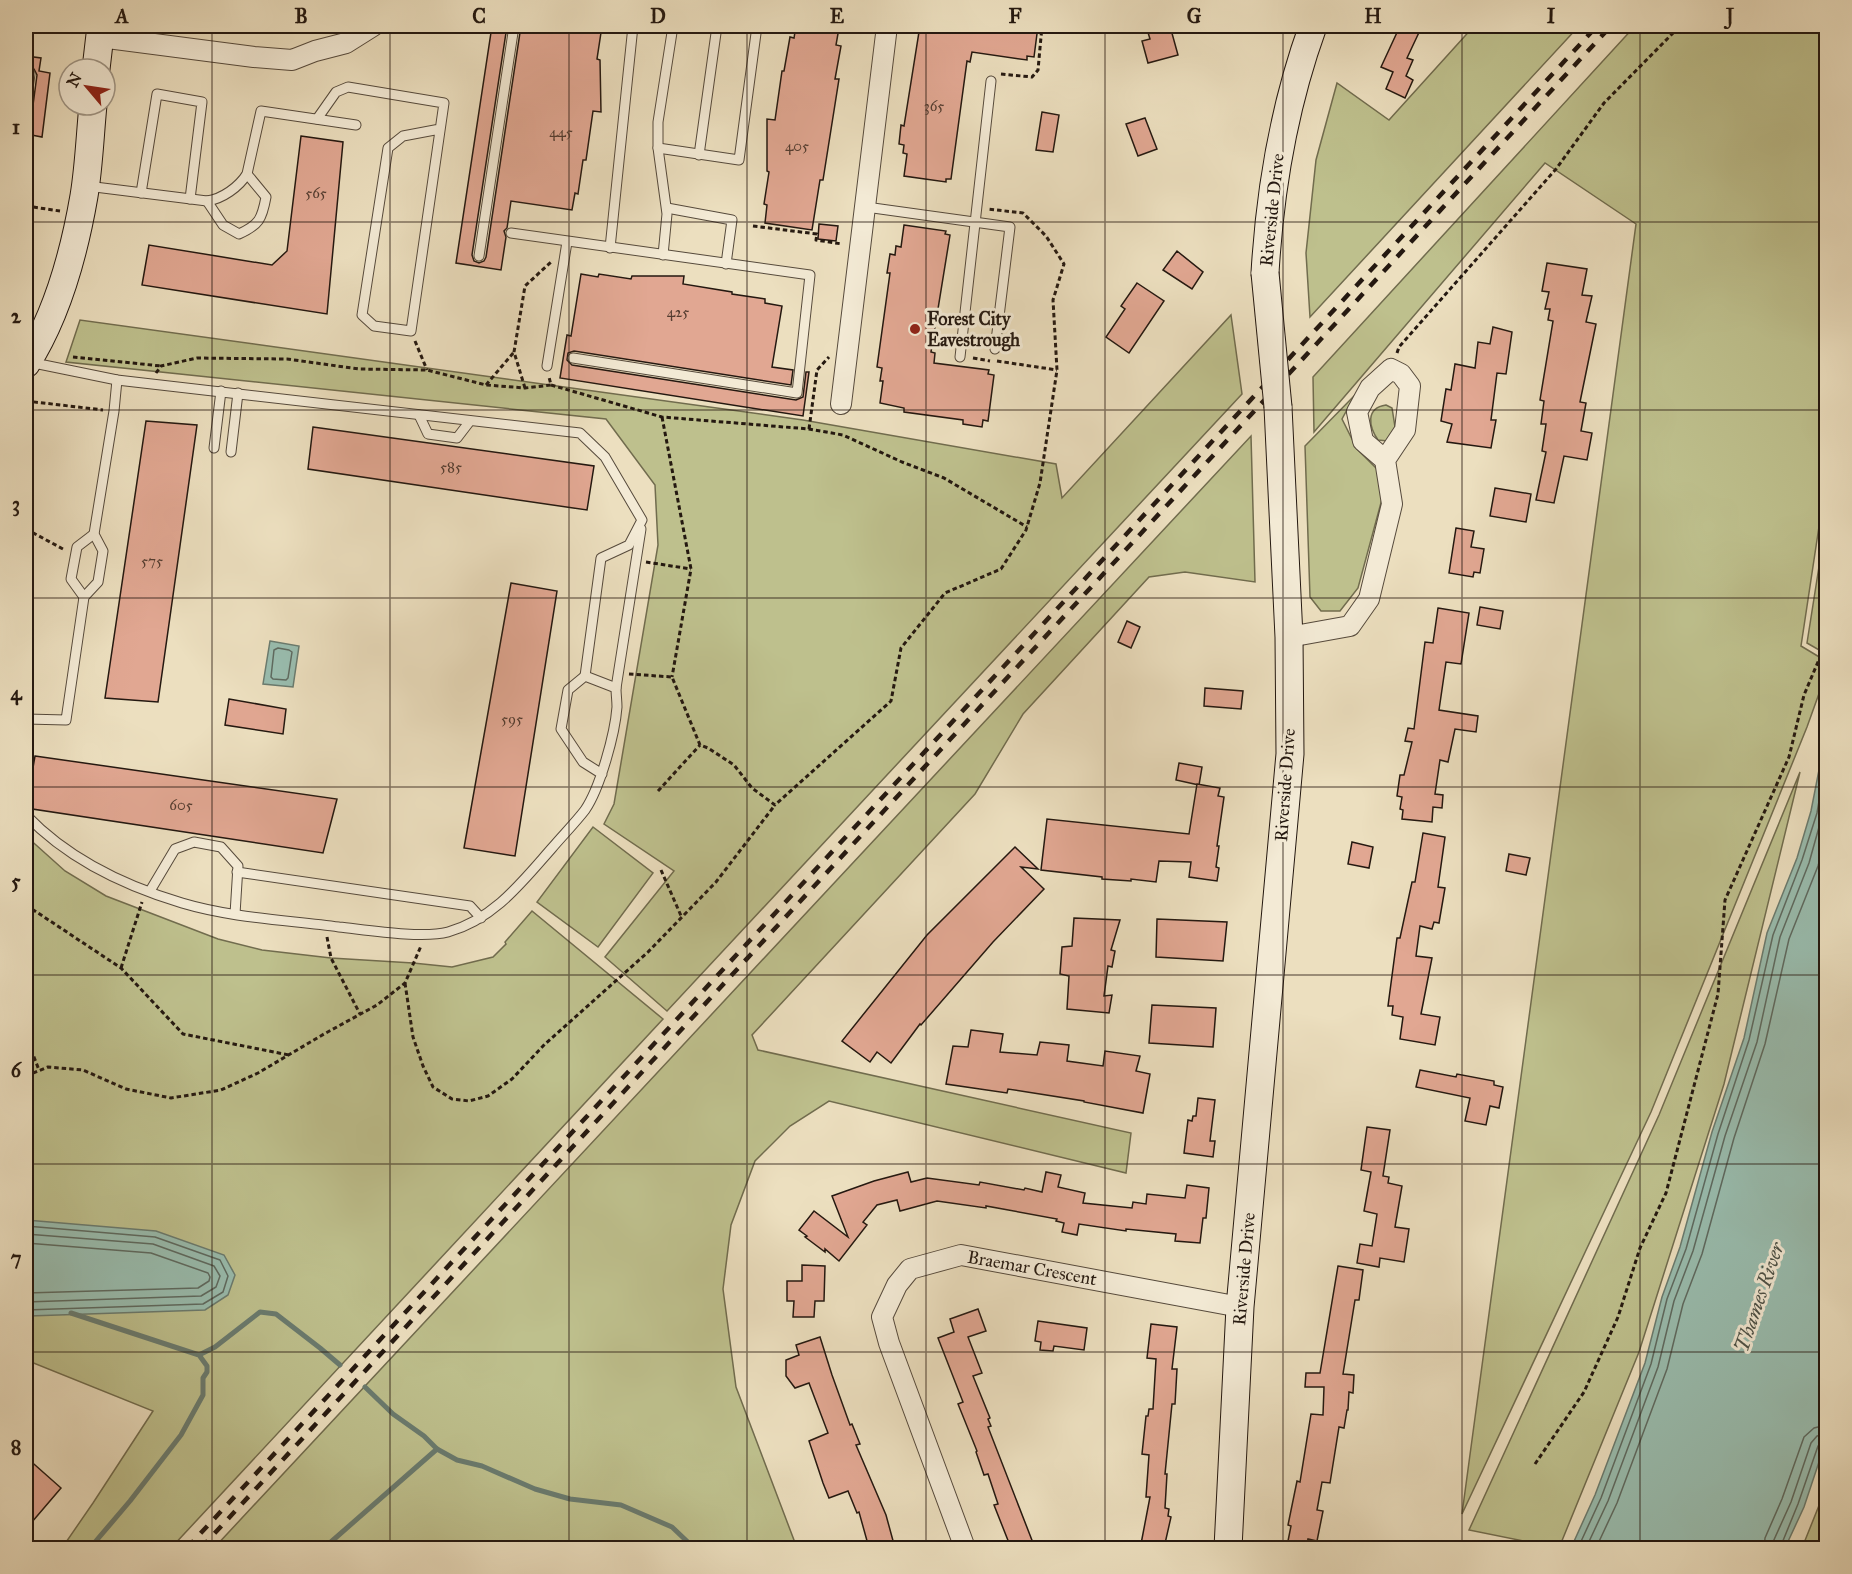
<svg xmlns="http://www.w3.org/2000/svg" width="1852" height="1574" font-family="'IM FELL Great Primer',serif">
<rect width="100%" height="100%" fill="#ecdfbf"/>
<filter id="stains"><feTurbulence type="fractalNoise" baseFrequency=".00333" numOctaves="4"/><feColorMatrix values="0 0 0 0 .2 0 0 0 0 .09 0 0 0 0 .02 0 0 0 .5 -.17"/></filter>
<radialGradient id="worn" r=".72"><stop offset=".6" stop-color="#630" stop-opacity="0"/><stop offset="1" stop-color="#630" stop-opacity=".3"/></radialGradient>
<g fill="#bec08d" stroke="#716c4e" stroke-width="1.5">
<polygon points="1474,26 1579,26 1310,317 1306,253 1316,160 1337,83 1389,120"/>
<polygon points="1635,26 1826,26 1826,654 1807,643 1826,522 1820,520 1801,646 1826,661 1826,674 1807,727 1651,1112 1462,1514 1636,224 1545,163 1314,432 1313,377"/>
<polygon points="1231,315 1242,394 667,1011 605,957 674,871 604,824 614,804 658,545 655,485 606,419 66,362 80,320 803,420 1056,464 1062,498"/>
<polygon points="1355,395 1342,419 1357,449 1380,472 1382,499 1358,588 1340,611 1321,611 1310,597 1305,446"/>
<path d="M1386 405 1392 408 1395 427 1388 441 1378 440C1369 427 1365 408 1386 405Z"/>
<polygon points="1251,436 1255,582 1185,572 1149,577 1023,714 975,794 752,1035 758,1050 1131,1133 1126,1173 829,1101 790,1126 755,1161 731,1225 723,1289 736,1387 797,1548 214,1548"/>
<polygon points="1800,772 1724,1084 1639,1352 1559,1548 1469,1530 1659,1115"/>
<polygon points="593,827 653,873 598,947 537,902"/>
<polygon points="26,836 65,871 106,896 218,939 262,950 331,958 413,963 452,967 493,957 506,944 505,942 532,911 663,1019 171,1548 62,1548 93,1503 153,1411 26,1360"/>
<polygon points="1826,1488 1826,1548 1802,1548"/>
</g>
<g fill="#99bdaf" stroke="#6a7b6f" stroke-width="1.5">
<polygon points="270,641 299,646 293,687 263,684"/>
<polygon points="1826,734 1826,1441 1804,1507 1785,1548 1571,1548 1595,1495 1645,1363 1662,1297 1680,1247 1712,1132 1744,1038 1767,933 1797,858 1811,811"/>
<polygon points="26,1220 156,1231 224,1255 235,1275 228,1295 205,1310 29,1316 26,1315"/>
</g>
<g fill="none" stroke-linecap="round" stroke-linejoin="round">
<g stroke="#5e6a60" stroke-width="1.5">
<polygon points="278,648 289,650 292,652 288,678 286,680 273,679 271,677 274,650"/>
<polyline points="26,1226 155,1237 220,1260 228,1276 223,1292 203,1304 26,1310"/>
<polyline points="26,1234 153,1244 214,1266 220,1276 216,1287 201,1296 26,1302"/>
<polyline points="26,1243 151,1253 208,1273 210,1277 209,1281 198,1288 26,1293"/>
<polyline points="1578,1548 1601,1498 1651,1364 1667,1299 1686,1249 1718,1134 1749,1040 1773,935 1802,860 1817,813 1826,760"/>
<polyline points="1586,1548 1608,1501 1658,1367 1674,1301 1693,1251 1725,1136 1757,1042 1780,937 1809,863 1826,802"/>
<polyline points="1596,1548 1617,1503 1667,1369 1683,1304 1702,1254 1734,1138 1765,1044 1789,939 1818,866 1826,837"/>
<polyline points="1764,1548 1765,1538 1782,1499 1804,1437 1814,1428 1826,1425"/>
<polyline points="1773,1548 1773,1542 1791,1502 1811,1443 1817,1436 1826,1434"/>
<polyline points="1780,1548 1798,1504 1818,1446 1822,1442 1826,1442"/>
</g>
<g stroke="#6a7b6f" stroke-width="5">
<polyline points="71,1313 199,1355 207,1366 207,1372 203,1378 203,1395 181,1435 130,1501 90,1548"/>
<polyline points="199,1355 215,1347 260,1312 276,1314 320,1348 340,1365"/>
<polyline points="365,1387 393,1414 424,1436 437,1449 457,1460 482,1466 535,1489 570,1499 621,1505 672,1527 694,1548"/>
<polyline points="324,1548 437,1449"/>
</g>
</g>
<g fill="#e1a792" stroke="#241810" stroke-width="1.5">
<polygon points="492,26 507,26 472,255 474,261 479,263 484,261 486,257 521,26 602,26 597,59 600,60 601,112 593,111 586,160 583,160 578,194 575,193 572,210 511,201 507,228 504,231 506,237 501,270 456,263"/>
<polygon points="796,26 824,26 839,28 836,45 841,46 835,79 839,79 823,180 820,180 812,230 765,223 767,205 764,204 769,172 767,171 767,119 775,120 782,71 784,71 790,37 794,38"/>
<polygon points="925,26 1038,26 1034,57 1027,56 1027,60 972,52 970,62 967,61 951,179 946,179 946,182 904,176 907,154 903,153 904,145 899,144 901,125 904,126 919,32 924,33"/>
<polygon points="1146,26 1170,26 1178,55 1148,63 1142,41 1150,39"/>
<polygon points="1400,26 1422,26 1407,58 1413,60 1406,76 1413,80 1405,98 1386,89 1393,72 1381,67"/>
<polygon points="26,56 41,58 39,71 50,73 42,137 26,134 26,111 29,110 33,105 37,75 34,69 26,66"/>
<polygon points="1042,112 1059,115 1053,152 1036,150"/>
<polygon points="1145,118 1157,149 1138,156 1126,124"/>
<polygon points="301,136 343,142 327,314 142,285 149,245 272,265 287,251"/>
<polygon points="819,224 838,226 836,241 818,239"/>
<polygon points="904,225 946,231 945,234 950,235 931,352 935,353 934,363 989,370 988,374 994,375 988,421 983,420 982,427 963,424 963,420 904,412 904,408 880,403 883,381 880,381 882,368 877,367 890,273 887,273 890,254 895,255 896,246 901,247"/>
<polygon points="1177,251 1203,272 1192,289 1163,270"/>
<polygon points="1547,263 1587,269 1582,295 1592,296 1586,322 1596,324 1580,402 1586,403 1581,431 1592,433 1587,460 1564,456 1554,503 1536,500 1546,452 1542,451 1546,424 1541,424 1544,401 1540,400 1553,321 1548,320 1550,309 1545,309 1549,292 1542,291"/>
<polygon points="581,274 598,277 599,274 631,279 632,276 684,276 683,284 732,292 732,294 765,299 765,303 782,306 772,367 793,370 791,385 574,351 568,353 567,360 572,365 796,400 803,397 806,372 809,372 803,416 560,378 567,335 571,336"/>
<polygon points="1137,283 1164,301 1129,353 1106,337 1125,309 1121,306"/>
<polygon points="1493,327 1512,332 1506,374 1497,373 1491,420 1496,420 1491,448 1447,442 1452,424 1441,421 1446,389 1451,390 1455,364 1475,368 1478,342 1490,344"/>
<polygon points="146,421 197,425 158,702 105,698"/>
<polygon points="313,427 594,466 587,510 308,469"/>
<polygon points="1495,488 1531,494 1526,522 1490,516"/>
<polygon points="1456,528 1474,531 1471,547 1484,549 1480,573 1474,572 1473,577 1449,573"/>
<polygon points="511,583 557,591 515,856 464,848"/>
<polygon points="1480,607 1503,611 1500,629 1477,625"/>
<polygon points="1438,608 1469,613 1461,664 1446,662 1439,710 1478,716 1476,732 1455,729 1448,762 1440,760 1435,794 1443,795 1442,808 1433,807 1432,822 1402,819 1403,810 1400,809 1402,797 1397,796 1400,775 1404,775 1412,742 1405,741 1408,728 1414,729 1425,642 1433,643"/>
<polygon points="1127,621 1140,627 1131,648 1118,642"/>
<polygon points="1205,688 1243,691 1241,709 1204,706"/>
<polygon points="229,699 286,709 283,734 225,725"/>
<polygon points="35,756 337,799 323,853 26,808"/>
<polygon points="1179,763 1202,767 1199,785 1176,780"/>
<polygon points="1197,784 1220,788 1218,796 1224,797 1217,846 1219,846 1216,867 1219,868 1217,881 1189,877 1191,862 1159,861 1156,882 1131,879 1131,881 1102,879 1102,877 1041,870 1047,819 1189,834"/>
<polygon points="1423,833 1445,837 1438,887 1445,888 1439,923 1434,922 1432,929 1420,926 1416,956 1432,958 1421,1014 1440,1017 1435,1045 1400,1039 1403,1017 1392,1015 1393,1006 1388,1006 1397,938 1400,938 1412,882 1415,882"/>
<polygon points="1352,842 1373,847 1369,868 1348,864"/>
<polygon points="1015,847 1038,869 1021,867 1044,889 993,942 921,1025 920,1024 891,1063 877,1052 870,1062 842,1041 927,935"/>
<polygon points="1509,854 1530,858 1526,875 1506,871"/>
<polygon points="1074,918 1120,920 1111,950 1115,951 1112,967 1108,966 1104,996 1112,995 1109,1013 1067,1009 1069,976 1060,974 1062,947 1072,946"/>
<polygon points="1157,919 1227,922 1223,961 1156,957"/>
<polygon points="1152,1005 1216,1008 1213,1047 1149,1043"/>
<polygon points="971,1030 1003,1034 1000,1052 1037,1055 1040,1042 1069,1045 1067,1061 1103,1066 1105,1051 1140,1056 1136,1071 1150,1074 1143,1113 1084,1102 1084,1101 1008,1089 1007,1093 946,1084 953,1046 968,1047"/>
<polygon points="1420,1070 1456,1077 1457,1074 1494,1081 1494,1085 1503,1087 1499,1108 1490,1106 1486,1125 1465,1121 1470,1098 1416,1087"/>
<polygon points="1198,1098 1215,1100 1210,1141 1215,1141 1213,1157 1184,1153 1188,1120 1192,1121 1193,1116 1196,1116"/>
<polygon points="1367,1127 1390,1130 1383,1176 1389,1177 1388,1183 1402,1186 1395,1227 1409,1229 1404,1262 1380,1258 1379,1267 1357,1263 1360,1244 1372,1246 1377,1214 1364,1211 1371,1172 1361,1170"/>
<polygon points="908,1172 911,1182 927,1178 979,1185 980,1182 1024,1190 1025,1188 1042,1192 1046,1172 1061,1175 1058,1187 1085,1193 1083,1203 1132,1208 1133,1202 1146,1204 1147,1194 1185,1198 1187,1185 1209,1188 1206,1218 1203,1218 1200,1243 1175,1241 1176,1234 1126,1229 1126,1231 1079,1224 1077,1235 1062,1232 1064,1223 1056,1221 1057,1219 986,1206 986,1208 937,1201 900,1211 897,1200 877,1205 863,1222 867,1225 839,1261 825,1249 825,1252 805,1237 807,1236 799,1230 814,1211 848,1237 832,1196 874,1181"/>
<polygon points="802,1265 825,1266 824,1301 815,1301 814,1317 793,1317 794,1301 787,1301 787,1281 802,1281"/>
<polygon points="1338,1266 1363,1270 1359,1300 1355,1300 1343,1374 1354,1375 1353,1393 1349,1392 1348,1410 1347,1410 1344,1428 1339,1427 1330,1483 1322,1482 1317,1510 1323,1511 1317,1541 1308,1539 1306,1548 1298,1548 1287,1546 1291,1526 1288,1525 1297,1481 1300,1482 1311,1414 1323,1415 1324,1387 1305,1387 1306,1373 1320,1373"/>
<polygon points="978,1309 986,1331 968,1337 982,1373 973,1376 990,1418 988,1419 991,1426 988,1427 1035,1548 1011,1548 994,1505 998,1504 988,1474 984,1475 976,1452 977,1451 958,1404 963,1402 938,1338 954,1332 950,1319"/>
<polygon points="1038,1321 1087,1328 1084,1350 1054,1346 1053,1351 1040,1350 1041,1342 1035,1341"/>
<polygon points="1151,1324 1177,1327 1172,1369 1177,1369 1175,1404 1172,1404 1165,1474 1167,1474 1165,1508 1169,1509 1168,1516 1171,1517 1164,1548 1141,1544 1150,1497 1146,1497 1149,1455 1142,1454 1146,1416 1148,1416 1149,1409 1153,1409 1156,1359 1147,1358"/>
<polygon points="820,1337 832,1375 850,1425 852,1424 860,1444 856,1445 886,1515 895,1548 869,1548 859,1512 857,1513 848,1491 829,1498 823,1483 809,1441 828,1433 809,1383 795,1388 786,1376 786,1360 799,1355 796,1345"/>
<polygon points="26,1457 61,1488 26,1529"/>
</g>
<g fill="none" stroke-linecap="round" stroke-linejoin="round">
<defs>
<g id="lane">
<polyline points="26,73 30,74 26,104"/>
<polyline points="317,119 336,92 348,87 444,103 411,331 374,326 362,315 388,148 403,136 440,129"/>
<polyline points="658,148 739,160 757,26"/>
<polyline points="699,155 717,26"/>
<path d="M87 186 207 201C222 199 239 187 247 174L261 111 356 125"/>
<polyline points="141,193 157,94 202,102 190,199"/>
<path d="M207 201 223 225 239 234C259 225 262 219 266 197L247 174"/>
<polyline points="866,207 1010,227 995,349"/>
<polyline points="667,208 732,220 726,264"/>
<polyline points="511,233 810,275 797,393 573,358"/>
<polyline points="610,248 633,26"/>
<polyline points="663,255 667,214 658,148 658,122 673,26"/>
<polyline points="479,256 514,26"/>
<polyline points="960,357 991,81"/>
<polyline points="29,362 117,380 580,433 605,457 642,520 629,545 601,558 585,676"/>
<polyline points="547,366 567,242"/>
<polyline points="419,415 428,434 457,438 470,421"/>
<polyline points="214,448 221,391"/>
<polyline points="231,452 238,393"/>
<polyline points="84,597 71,579 77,547 94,534"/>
<polyline points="616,688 641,529"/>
<polyline points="26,719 66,720 84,597 98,582 103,551 94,534 114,411 117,380"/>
<path d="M26 815C68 859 125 886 182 903 232 918 287 920 339 927 367 930 422 939 448 932 494 919 522 882 552 848 563 835 575 823 585 810 600 788 615 734 617 707 617 701 616 694 616 688L585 676 568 690 561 729 583 762 602 774"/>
<polyline points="237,872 470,906 481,918"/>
<polyline points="150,891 175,849 194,842 221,847 238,866 235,914"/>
</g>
<g id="street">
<polyline points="100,37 254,57 292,60 315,51 346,43 373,26"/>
<polyline points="841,404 887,26"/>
<polyline points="1289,637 1350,626 1369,599 1392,504 1385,460 1405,430 1410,386 1401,374 1391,369 1370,388 1357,412 1363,441 1385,460"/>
<polyline points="965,1548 889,1343 882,1317 897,1285 910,1269 961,1255 1240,1307"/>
</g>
<g id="secondary">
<polyline points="96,69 101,26"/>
<path d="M1265 273C1270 188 1284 106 1313 26"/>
<path d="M26 364C58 314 74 254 84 196 89 166 90 135 93 105"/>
<polyline points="1228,1548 1240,1307 1290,754 1289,637 1278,407"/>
</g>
</defs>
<use href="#lane" stroke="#564a3c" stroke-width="11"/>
<use href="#street" stroke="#564a3c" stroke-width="22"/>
<use href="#secondary" stroke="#241810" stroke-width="29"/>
<g stroke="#241810" stroke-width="3" stroke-dasharray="4.5 3" stroke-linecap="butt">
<polyline points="1001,74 1032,77 1038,70 1042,26"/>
<polyline points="26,206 60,211"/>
<polyline points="753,226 817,234 816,240 842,244"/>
<polyline points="415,341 427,370"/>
<polyline points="1397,353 1399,347 1556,169 1604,103 1676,30 1677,26"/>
<polyline points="73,357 161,366"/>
<polyline points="973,358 990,361"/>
<polyline points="997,361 1057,370"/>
<polyline points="156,373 161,366 197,358 287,359 359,369 427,370 486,385 525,388 551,385 549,377"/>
<polyline points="486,385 514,352"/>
<polyline points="551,385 662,417 809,429 843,435 902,462 944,478 1027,527"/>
<polyline points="525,388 514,352 525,286 551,262"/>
<polyline points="26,401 103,410"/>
<polyline points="662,417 691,569 672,677"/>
<polyline points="809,429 817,370 829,357"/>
<polyline points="26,529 63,549"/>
<polyline points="646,562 691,569"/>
<polyline points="629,674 672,677 700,745 708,748 734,765 752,788 775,805 891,701 901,648 945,593 1001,569 1026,530 1040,483 1057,370 1053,300 1064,264 1046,236 1023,213 988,209"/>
<polyline points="658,791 700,745"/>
<polyline points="661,870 682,918"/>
<polyline points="26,905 121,968 183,1034 289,1055"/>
<polyline points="327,937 331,958 360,1014"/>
<polyline points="121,968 142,902"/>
<polyline points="405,983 413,1037 423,1066 433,1087 452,1099 469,1101 488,1096 512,1079 545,1044 648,952 716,882 775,805"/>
<polyline points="26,1044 32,1052 39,1070"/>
<polyline points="26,1076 48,1067 83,1070 126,1089 171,1098 221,1090 258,1073 324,1034 377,1005 405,983 421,946"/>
<polyline points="1535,1464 1584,1392 1618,1317 1640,1248 1666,1193 1718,994 1725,900 1789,757 1804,695 1826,643"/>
</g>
<use href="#lane" stroke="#f3ead5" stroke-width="9"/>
<use href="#street" stroke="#f3ead5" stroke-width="20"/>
<use href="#secondary" stroke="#f3ead5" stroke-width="27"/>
<g stroke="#241810" stroke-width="4.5" stroke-dasharray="10 10" stroke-linecap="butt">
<polyline points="187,1548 1597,26"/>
<polyline points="201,1548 1611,26"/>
</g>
<defs>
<polyline id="secondary-bridge" points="1265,273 1278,407"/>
</defs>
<use href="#secondary-bridge" stroke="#241810" stroke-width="29" stroke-linecap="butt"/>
<use href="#secondary-bridge" stroke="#f3ead5" stroke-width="27"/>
</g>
<path fill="none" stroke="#241810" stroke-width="1.5" stroke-opacity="0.55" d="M212 26V1548M390 26V1548M569 26V1548M747 26V1548M926 26V1548M1105 26V1548M1283 26V1548M1462 26V1548M1640 26V1548M26 222H1826M26 410H1826M26 598H1826M26 787H1826M26 975H1826M26 1164H1826M26 1352H1826"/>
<circle fill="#8f2418" stroke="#f3ead5" stroke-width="2" cx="915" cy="329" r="6"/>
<g text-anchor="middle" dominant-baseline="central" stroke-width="6" stroke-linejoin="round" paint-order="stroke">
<g font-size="15" fill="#533c30">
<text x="934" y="106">365</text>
<text x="561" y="132">445</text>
<text x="797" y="146">405</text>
<text x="316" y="193">565</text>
<text x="678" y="312">425</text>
<text x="451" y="467">585</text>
<text x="152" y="561">575</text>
<text x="512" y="719">595</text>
<text x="181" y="805">605</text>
</g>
<g font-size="18" fill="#241810" stroke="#f3ead5">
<text transform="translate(1272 210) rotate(-84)">Riverside Drive</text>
<text transform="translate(1285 785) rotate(-86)">Riverside Drive</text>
<text transform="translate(1032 1268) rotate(10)">Braemar Crescent</text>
<text transform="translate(1244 1269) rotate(-85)">Riverside Drive</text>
</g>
<g font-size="18" font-weight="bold" fill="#241810" stroke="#f3ead5" text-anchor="start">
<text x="927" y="319">Forest City<tspan x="927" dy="21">Eavestrough</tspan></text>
</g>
<g font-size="20" font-style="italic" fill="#4d5248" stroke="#f3ead5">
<text transform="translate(1759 1297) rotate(-71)">Thames River</text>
</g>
</g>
<rect width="1852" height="1574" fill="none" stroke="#ecdfbf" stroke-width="66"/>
<g transform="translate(87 87) rotate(299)"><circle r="28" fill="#f3ead5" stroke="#a09686" stroke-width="1.5"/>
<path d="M0-4.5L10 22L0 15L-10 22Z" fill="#8f2418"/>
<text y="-9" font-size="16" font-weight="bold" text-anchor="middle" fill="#241810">N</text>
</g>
<rect x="33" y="33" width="1786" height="1508" fill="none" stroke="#241810" stroke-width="2"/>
<g font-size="20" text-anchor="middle" font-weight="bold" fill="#241810">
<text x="122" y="23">A</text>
<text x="301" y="23">B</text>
<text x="479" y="23">C</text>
<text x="658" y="23">D</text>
<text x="837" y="23">E</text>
<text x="1015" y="23">F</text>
<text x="1194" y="23">G</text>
<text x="1373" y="23">H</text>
<text x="1551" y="23">I</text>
<text x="1730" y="23">J</text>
<text x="16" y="134">1</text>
<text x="16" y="323">2</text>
<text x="16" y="511">3</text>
<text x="16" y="700">4</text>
<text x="16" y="888">5</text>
<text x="16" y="1077">6</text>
<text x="16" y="1265">7</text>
<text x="16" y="1454">8</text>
</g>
<rect width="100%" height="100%" filter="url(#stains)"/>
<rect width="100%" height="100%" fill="url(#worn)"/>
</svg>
